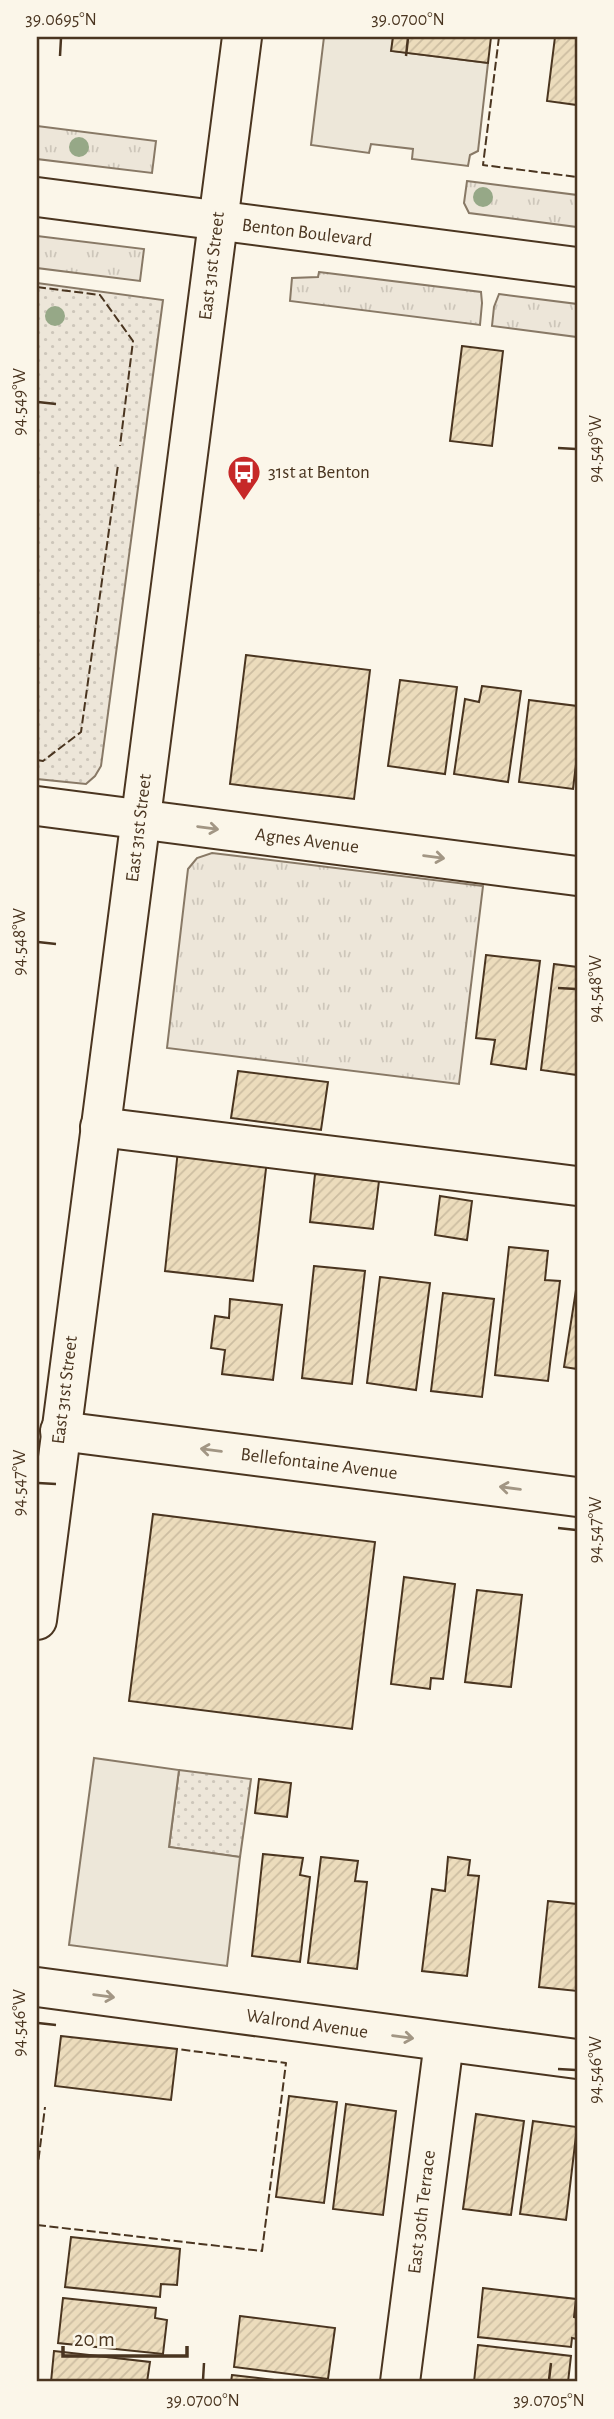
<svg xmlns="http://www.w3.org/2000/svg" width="614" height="2419" font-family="'Alegreya Sans',sans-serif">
<defs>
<pattern id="grass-tufts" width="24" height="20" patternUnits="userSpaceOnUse" patternTransform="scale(1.75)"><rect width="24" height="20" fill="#ede6d9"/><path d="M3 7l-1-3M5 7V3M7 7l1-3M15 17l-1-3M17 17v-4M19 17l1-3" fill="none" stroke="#cdc6ba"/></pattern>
<pattern id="park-dots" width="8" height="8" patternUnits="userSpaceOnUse" patternTransform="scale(1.75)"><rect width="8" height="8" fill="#ede6d9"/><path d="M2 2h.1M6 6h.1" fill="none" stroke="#cdc6ba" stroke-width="1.8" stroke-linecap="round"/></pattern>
<pattern id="building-hatch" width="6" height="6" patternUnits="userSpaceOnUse" patternTransform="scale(1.75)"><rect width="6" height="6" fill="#ecdcbc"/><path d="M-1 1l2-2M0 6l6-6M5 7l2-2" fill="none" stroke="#ccbda1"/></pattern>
</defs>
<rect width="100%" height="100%" fill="#fbf6e9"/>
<g fill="url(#grass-tufts)" stroke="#887966" stroke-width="2">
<polygon points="37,126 156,141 152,173 37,159"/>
<polygon points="467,181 577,195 577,227 469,213 464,203"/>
<polygon points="37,236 144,249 140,281 37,268"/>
<polygon points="319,272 481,292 482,303 480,325 290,301 292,278 318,277"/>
<polygon points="499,294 577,304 577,337 492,326 494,307"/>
<polygon points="212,853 483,886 459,1084 167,1048 188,869 197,858"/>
</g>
<g fill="url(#park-dots)" stroke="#887966" stroke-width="2">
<polygon points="37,283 163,300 101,766 95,776 86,784 37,779"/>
<polygon points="179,1770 251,1779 240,1857 169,1847"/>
</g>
<g fill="#ede7d9" stroke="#887966" stroke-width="2">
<polygon points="324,37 393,37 392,51 488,63 478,151 470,155 468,166 412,159 413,149 371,144 369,153 311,145"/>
<polygon points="94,1758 179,1770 169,1847 240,1857 227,1966 69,1945"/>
</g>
<g fill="url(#building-hatch)" stroke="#4a3520" stroke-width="2">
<polygon points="393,37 491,37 488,63 391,51"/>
<polygon points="555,37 577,37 577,105 547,101"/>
<polygon points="462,346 503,351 492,446 450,441"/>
<polygon points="246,655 370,670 354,799 230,784"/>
<polygon points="400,680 457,687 445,774 388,766"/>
<polygon points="482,686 521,691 508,782 454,774 465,699 479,702"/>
<polygon points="529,700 577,706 577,756 573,789 519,782"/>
<polygon points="486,955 540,961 526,1069 491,1064 495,1040 476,1038"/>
<polygon points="554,964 577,967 577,1075 541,1070"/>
<polygon points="238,1071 328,1082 321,1130 231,1118"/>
<polygon points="178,1150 267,1160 253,1281 165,1271"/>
<polygon points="315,1174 379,1181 373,1229 310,1222"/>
<polygon points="440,1196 472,1201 467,1240 435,1235"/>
<polygon points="509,1247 548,1251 545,1280 560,1281 548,1381 495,1375"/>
<polygon points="314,1266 365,1271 352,1384 302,1378"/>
<polygon points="380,1277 430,1283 416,1390 367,1383"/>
<polygon points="576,1290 577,1290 577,1369 564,1367"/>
<polygon points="443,1293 494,1299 482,1397 431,1391"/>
<polygon points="230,1299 282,1305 273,1380 222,1374 225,1350 211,1348 215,1316 229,1318"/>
<polygon points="153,1514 375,1542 352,1729 129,1701"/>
<polygon points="404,1577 455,1584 443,1679 431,1678 430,1689 391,1684"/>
<polygon points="477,1590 522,1595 511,1687 465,1682"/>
<polygon points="259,1779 291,1783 287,1817 255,1813"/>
<polygon points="263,1854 303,1858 300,1875 310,1877 300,1962 252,1956"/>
<polygon points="321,1857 358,1861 355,1881 367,1882 357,1969 308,1963"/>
<polygon points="448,1857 470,1860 468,1875 479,1876 467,1976 422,1971 432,1889 445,1891"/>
<polygon points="548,1901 577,1904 577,1991 539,1987"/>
<polygon points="61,2036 177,2049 171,2100 55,2086"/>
<polygon points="289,2096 337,2102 324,2203 276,2197"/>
<polygon points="346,2104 396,2111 383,2215 333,2209"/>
<polygon points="476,2114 524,2121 511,2215 463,2209"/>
<polygon points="533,2121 577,2127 566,2220 520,2214"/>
<polygon points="71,2237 180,2249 177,2285 161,2284 160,2297 65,2287"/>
<polygon points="483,2288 576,2299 574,2317 577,2318 577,2339 572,2338 571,2347 478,2337"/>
<polygon points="63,2298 156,2308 155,2318 167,2320 163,2354 58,2343"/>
<polygon points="240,2316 335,2328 328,2379 234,2367"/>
<polygon points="478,2345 571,2356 568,2382 474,2382"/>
<polygon points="54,2351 150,2362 147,2382 51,2382"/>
<polygon points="232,2375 291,2382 231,2382"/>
</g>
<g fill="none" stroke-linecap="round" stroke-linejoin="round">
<defs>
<g id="minor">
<polyline points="37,197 577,267"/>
<polyline points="37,806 577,876"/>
<polyline points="100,1127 577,1186"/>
<polyline points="60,1431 577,1497"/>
<polyline points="37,1987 577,2059"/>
<polyline points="400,2382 444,2042"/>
</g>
<polyline id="major" points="37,1620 242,37"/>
</defs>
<use href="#minor" stroke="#4a3520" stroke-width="42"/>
<use href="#major" stroke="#4a3520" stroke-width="42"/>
<use href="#minor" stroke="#fbf6e9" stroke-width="38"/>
<use href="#major" stroke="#fbf6e9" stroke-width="38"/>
<g stroke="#4a3520" stroke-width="2" stroke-dasharray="9 3.5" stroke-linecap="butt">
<polyline points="499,37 483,165 577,177"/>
<polyline points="37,287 100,295 133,341 120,446"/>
<polyline points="37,760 43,761 81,732 118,465"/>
<polyline points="37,2172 45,2107"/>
<polyline points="37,2225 262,2251 286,2063 177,2049"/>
</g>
</g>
<g fill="#96a887">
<circle cx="79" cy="147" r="10"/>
<circle cx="483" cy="197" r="10"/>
<circle cx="55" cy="316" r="10"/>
</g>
<defs><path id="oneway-shaft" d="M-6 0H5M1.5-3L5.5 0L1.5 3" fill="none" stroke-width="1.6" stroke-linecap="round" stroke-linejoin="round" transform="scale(1.75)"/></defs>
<g stroke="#a29684">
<use href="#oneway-shaft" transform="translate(208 828) rotate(8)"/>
<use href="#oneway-shaft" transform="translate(434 857) rotate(7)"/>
<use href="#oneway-shaft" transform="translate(211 1450) rotate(-173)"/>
<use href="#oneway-shaft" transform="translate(510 1488) rotate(-173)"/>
<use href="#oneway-shaft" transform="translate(104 1996) rotate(8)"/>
<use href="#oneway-shaft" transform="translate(403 2037) rotate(8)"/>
</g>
<path fill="none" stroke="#4a3520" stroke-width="2.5" d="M60 56 61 38M406 56 408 38M38 402 56 404M558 448 576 449M38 942 56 944M558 988 576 989M38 1483 56 1484M558 1528 576 1530M38 2023 56 2025M558 2069 576 2070M203 2380 204 2363M549 2380 551 2363"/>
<defs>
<symbol id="bus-pin" viewBox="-11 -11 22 30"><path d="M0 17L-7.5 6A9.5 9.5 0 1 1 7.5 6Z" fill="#c62828" stroke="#fbf6e9"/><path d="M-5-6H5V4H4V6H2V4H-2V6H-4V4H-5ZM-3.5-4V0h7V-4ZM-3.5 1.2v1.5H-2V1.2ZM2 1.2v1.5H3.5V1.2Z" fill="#fff"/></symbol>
</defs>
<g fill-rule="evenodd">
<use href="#bus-pin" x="225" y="453" width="38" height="52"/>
</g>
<g text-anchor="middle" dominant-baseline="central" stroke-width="5" stroke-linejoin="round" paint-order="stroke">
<g font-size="19" fill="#4a3520" stroke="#fbf6e9">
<text transform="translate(307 233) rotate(7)">Benton Boulevard</text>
<text transform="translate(212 266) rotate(-83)">East 31st Street</text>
<text transform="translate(139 828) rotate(-83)">East 31st Street</text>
<text transform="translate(307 841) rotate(7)">Agnes Avenue</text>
<text transform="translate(65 1390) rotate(-83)">East 31st Street</text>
<text transform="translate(319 1464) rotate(7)">Bellefontaine Avenue</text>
<text transform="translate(307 2024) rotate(8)">Walrond Avenue</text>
<text transform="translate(422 2212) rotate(-83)">East 30th Terrace</text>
</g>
<g font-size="19" fill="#4a3520" stroke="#fbf6e9" text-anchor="start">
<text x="268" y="472">31st at Benton</text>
</g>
</g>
<rect width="614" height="2419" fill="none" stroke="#fbf6e9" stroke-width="77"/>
<path d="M63 2346v10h124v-10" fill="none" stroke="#4a3520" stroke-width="3.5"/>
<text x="74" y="2346" font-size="21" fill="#4a3520" stroke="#fbf6e9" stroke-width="5" paint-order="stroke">20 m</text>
<rect x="38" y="38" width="538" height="2342" fill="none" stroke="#4a3520" stroke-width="2.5"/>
<g font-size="18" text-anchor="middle" fill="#4a3520">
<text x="61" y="25">39.0695°N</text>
<text x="408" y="25">39.0700°N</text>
<text transform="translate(19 402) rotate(-90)" y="6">94.549°W</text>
<text transform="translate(595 449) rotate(-90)" y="6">94.549°W</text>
<text transform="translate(19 942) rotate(-90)" y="6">94.548°W</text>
<text transform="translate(595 989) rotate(-90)" y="6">94.548°W</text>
<text transform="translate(19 1483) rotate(-90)" y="6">94.547°W</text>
<text transform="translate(595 1530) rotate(-90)" y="6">94.547°W</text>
<text transform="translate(19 2023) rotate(-90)" y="6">94.546°W</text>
<text transform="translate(595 2070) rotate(-90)" y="6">94.546°W</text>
<text x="203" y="2406">39.0700°N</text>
<text x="549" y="2406">39.0705°N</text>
</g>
</svg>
